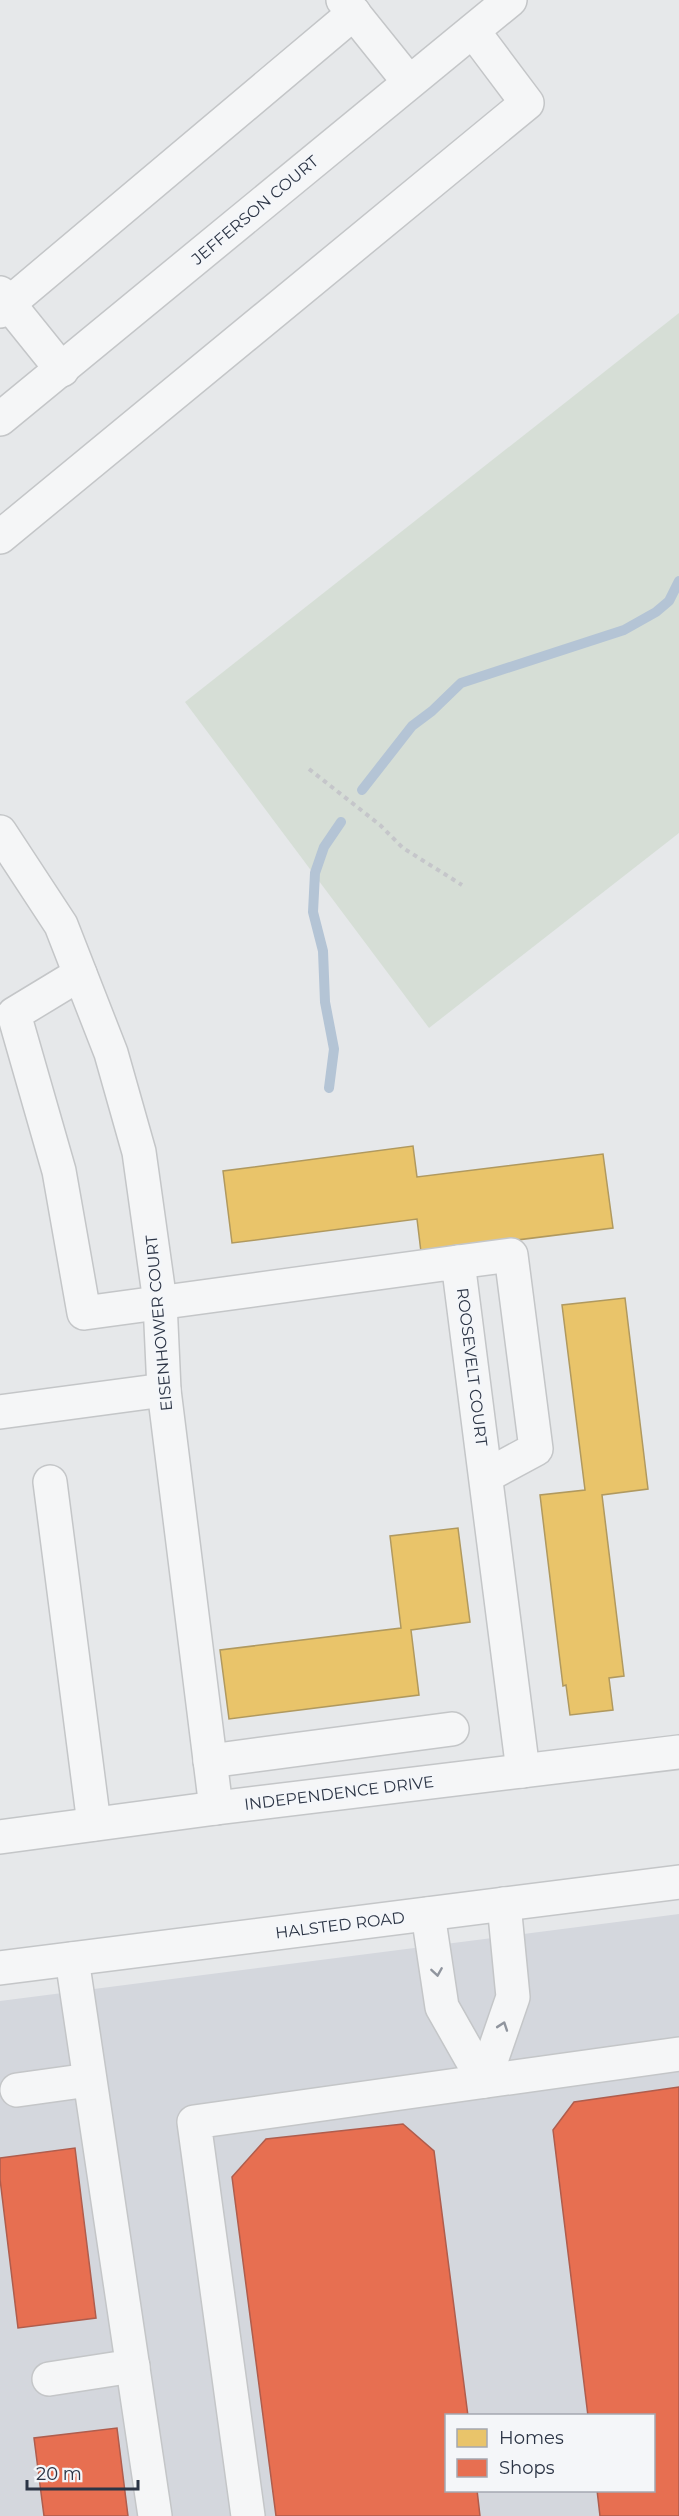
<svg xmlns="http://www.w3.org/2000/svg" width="679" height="2516" font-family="Montserrat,sans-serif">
<rect width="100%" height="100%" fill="#e6e8ea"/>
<path fill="#d4d7dd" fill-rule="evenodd" d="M679 1914V2516H0V2001ZM446 2416H654V2490H446Z"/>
<polygon fill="#d6ded6" points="679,313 679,833 429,1028 185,702"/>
<g fill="#e9c46a" stroke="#b0995f" stroke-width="1.5">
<polygon points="413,1146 417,1177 603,1154 613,1228 421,1252 417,1219 232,1243 223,1171"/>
<polygon points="625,1298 648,1489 602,1495 624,1676 609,1678 613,1710 570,1715 566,1685 563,1686 540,1495 585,1490 562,1305"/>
<polygon points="458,1528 470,1622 411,1630 419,1695 229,1719 220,1650 401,1628 390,1536"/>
</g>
<g fill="#e76f51" stroke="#af5d4d" stroke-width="1.5">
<polygon points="679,2087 679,2516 600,2516 597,2490 654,2490 654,2416 588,2416 553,2130 574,2102"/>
<polygon points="403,2124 434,2151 468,2416 446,2416 446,2490 477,2490 480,2516 276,2516 232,2177 266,2139"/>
<polygon points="75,2148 96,2318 18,2328 0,2179 0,2158"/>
<polygon points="117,2428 128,2516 44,2516 34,2438"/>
</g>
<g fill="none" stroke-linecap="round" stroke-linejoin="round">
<g stroke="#b4c4d5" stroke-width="10">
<polyline points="362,790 412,726 432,711 461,683 624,630 656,612 669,601 679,581"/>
<polyline points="329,1088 334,1049 325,1002 323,951 313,912 315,873 324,847 341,822"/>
</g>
<defs>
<g id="minor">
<polyline points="343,0 409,82"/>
<polyline points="0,293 62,370"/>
<polyline points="0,311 354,13"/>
<polyline points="0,419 510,0"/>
<polyline points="0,537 527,103 473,31"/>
<polyline points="0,832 61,925 111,1053 139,1152 160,1302 164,1390 216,1808"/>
<polyline points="80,974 14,1014 59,1171 84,1313 458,1262 523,1771"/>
<polyline points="458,1262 511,1255 536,1449 486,1476"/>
<polyline points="0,1412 164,1390"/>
<polyline points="50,1482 94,1824"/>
<polyline points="210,1761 452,1729"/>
<polyline points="0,1837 216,1808 679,1752"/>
<polyline points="428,1914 442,2007 484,2081"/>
<polyline points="72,1959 155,2516"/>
<polyline points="0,1968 679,1882"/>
<polyline points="484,2081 513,1997 504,1904"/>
<polyline points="17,2090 89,2080"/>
<polyline points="49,2379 133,2366"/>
<polyline points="248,2516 194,2122 679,2054"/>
</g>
</defs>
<use href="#minor" stroke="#c4c6c8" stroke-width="36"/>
<polyline stroke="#c5c6ca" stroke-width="4" stroke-dasharray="4.5 4.5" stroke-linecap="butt" points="309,769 380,825 403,848 462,885"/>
<use href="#minor" stroke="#f5f6f7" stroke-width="33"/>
</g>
<defs><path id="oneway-chevron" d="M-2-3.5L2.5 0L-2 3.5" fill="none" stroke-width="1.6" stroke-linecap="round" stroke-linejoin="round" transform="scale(1.5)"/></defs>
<g stroke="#90959e">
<use href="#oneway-chevron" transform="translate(437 1972) rotate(81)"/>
<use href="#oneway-chevron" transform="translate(503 2026) rotate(-71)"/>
</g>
<g text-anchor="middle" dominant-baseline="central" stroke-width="6" stroke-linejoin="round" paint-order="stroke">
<g font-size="16" fill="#2b3445" stroke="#f4f6f9">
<text transform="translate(255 210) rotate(-40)">JEFFERSON COURT</text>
<text transform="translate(159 1323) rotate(-95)">EISENHOWER COURT</text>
<text transform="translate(472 1367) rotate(83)">ROOSEVELT COURT</text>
<text transform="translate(339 1793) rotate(-7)">INDEPENDENCE DRIVE</text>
<text transform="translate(340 1925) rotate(-7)">HALSTED ROAD</text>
</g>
</g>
<rect x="445" y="2414" width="210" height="78" fill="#f4f6f9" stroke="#a4a8b1" stroke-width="1.5"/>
<rect x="457" y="2429" width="30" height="18" fill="#e9c46a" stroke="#a4a8b1" stroke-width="1.5"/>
<text x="499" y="2444" font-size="18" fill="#2b3445">Homes</text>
<rect x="457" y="2459" width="30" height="18" fill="#e76f51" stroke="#a4a8b1" stroke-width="1.5"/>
<text x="499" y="2474" font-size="18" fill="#2b3445">Shops</text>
<path d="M27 2480v9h111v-9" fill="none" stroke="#2b3445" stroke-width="3"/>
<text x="36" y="2480" font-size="18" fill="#2b3445" stroke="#f4f6f9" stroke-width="4.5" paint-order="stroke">20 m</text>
</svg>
